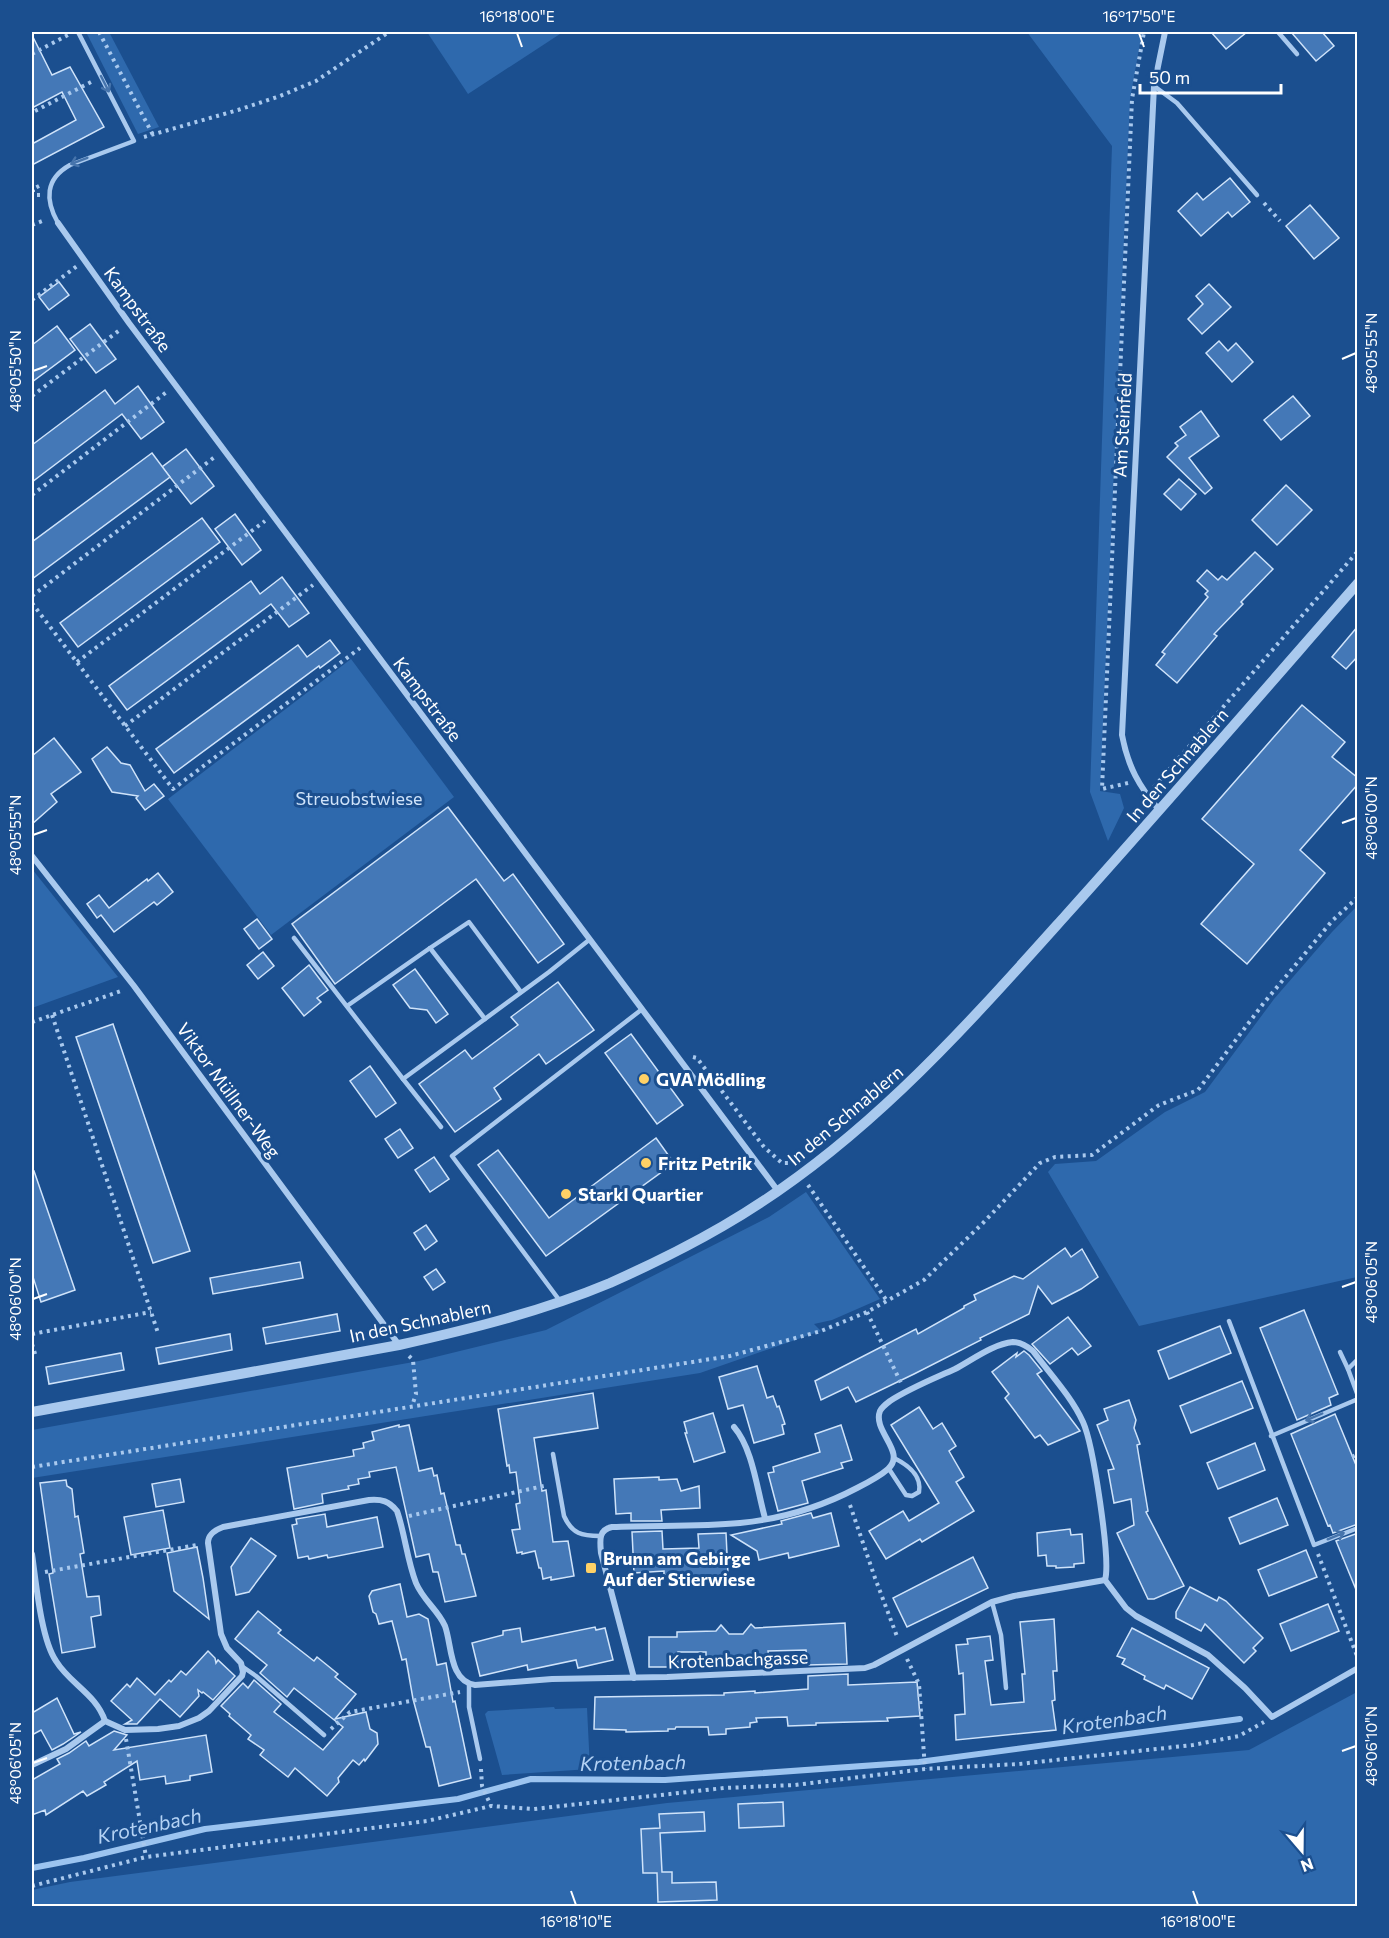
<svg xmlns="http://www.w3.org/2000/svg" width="1389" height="1938" font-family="Commissioner,sans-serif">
<rect width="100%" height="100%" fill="#1b4f8f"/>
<g fill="#2e69ad">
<polygon points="86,32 109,32 159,127 138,134"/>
<polygon points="427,32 563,32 468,94"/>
<polygon points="1027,32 1142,32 1130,99 1100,791 1120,794 1124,808 1108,841 1090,792 1112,146"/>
<polygon points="351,659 454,797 271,935 168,799"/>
<polygon points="32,869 118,977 32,1008"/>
<polygon points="1357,906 1357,1277 1139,1326 1048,1172 1055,1164 1096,1161 1165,1112 1205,1092 1274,999 1332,932"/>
<polygon points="806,1192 880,1299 832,1320 814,1324 821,1331 700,1373 32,1478 32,1430 419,1361 546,1330 769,1217"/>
<polygon points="1357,1692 1357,1906 32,1906 32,1890 70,1882 667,1803 1249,1750"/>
<polygon points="554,1707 555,1709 587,1708 590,1769 502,1775 485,1714 488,1711"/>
</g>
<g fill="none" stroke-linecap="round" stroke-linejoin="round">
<polyline stroke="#9cc4f0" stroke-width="6" points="32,1868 84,1858 205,1829 458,1799 531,1779 665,1780 919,1762 1240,1719"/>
</g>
<g fill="#4478b7" stroke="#cfe3fa" stroke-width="1.5">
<polygon points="1211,32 1247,32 1226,49"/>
<polygon points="1291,32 1322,32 1334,46 1316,61"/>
<polygon points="32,35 52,75 70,67 104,127 32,165 32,144 76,120 62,92 32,108"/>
<polygon points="1230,178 1250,202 1232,217 1228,212 1201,236 1178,211 1197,193 1203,200"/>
<polygon points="1310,205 1339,238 1314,259 1286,226"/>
<polygon points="59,282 69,295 49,310 39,297"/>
<polygon points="1209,284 1231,307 1202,334 1188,319 1203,304 1196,296"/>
<polygon points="90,324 116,359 96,373 70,339"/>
<polygon points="57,326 75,350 32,382 32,345"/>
<polygon points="1219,341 1228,351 1236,343 1253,362 1232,382 1206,353"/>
<polygon points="138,386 164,422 141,439 122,414 32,482 32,445 105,390 115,404"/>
<polygon points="1293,396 1310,416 1281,440 1264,420"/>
<polygon points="1201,411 1219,436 1189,458 1212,488 1205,494 1167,457 1178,446 1175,443 1186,435 1180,427"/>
<polygon points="186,449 214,486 191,504 162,467"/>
<polygon points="152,453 170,477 32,579 32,542"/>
<polygon points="1179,479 1196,494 1181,510 1164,494"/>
<polygon points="1286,485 1312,510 1277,545 1252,520"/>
<polygon points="235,514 261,550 242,565 215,529"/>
<polygon points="202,518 220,542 78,647 60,623"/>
<polygon points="1255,552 1273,569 1241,602 1243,604 1214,634 1217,636 1177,683 1156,665 1165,654 1162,652 1208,597 1205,594 1208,591 1197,581 1207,570 1218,580 1222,576 1227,580"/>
<polygon points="282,577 309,613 289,627 271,604 127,710 109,686 251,581 260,594"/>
<polygon points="1358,626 1358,656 1346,669 1332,657"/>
<polygon points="330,640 340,653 320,668 319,666 174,773 156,749 298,645 307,657"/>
<polygon points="1302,705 1345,742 1332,757 1358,778 1358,784 1300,850 1325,873 1247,964 1201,924 1254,864 1202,819"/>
<polygon points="54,738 81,772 51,794 57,802 32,824 32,756"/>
<polygon points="107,747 121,763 130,765 145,791 154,784 164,796 145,810 136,798 138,796 112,792 92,759"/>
<polygon points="448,807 504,881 513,874 564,944 538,963 476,879 335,984 292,924"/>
<polygon points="158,873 173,892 157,905 154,902 114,932 101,915 97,918 87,904 99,895 109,908 147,879 148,881"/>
<polygon points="257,919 272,939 259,949 244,929"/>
<polygon points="263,952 274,966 258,979 247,965"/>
<polygon points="309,965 328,990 317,998 321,1002 304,1016 282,988"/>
<polygon points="415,969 448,1014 436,1023 427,1010 410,1008 393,985"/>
<polygon points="558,982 594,1030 546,1064 539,1054 494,1088 501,1099 455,1132 419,1084 465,1050 472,1059 518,1025 511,1017"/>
<polygon points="113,1024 190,1251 153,1263 76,1037"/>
<polygon points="631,1034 683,1105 657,1124 605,1053"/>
<polygon points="370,1066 396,1103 376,1117 350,1081"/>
<polygon points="400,1129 413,1148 398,1158 385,1139"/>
<polygon points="656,1138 674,1163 546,1256 478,1165 498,1150 549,1218"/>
<polygon points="434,1157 449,1179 430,1192 415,1170"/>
<polygon points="34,1171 75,1290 41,1302 32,1274 32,1172"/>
<polygon points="426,1225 437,1241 425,1250 414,1233"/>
<polygon points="1065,1248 1071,1257 1082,1249 1098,1277 1081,1289 1052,1304 1038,1286 1029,1314 980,1338 981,1340 914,1374 856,1402 848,1387 821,1400 815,1381 916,1329 918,1334 964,1308 964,1306 976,1300 974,1295 1014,1276 1023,1279"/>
<polygon points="300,1262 303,1278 213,1294 210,1278"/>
<polygon points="436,1269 445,1282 433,1290 424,1277"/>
<polygon points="1304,1310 1338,1394 1329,1398 1331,1405 1297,1420 1260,1328"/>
<polygon points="337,1314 340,1331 266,1344 263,1328"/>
<polygon points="1068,1317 1091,1346 1078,1355 1072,1348 1050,1364 1032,1344"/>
<polygon points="1220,1326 1231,1353 1169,1379 1158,1351"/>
<polygon points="230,1334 232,1350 159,1364 156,1348"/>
<polygon points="1024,1351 1029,1355 1042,1371 1037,1374 1080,1431 1048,1445 1040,1435 1035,1438 1005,1398 1009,1394 992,1372 1017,1353 1016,1357"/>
<polygon points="121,1353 124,1370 49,1384 46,1367"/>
<polygon points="757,1366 767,1398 773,1396 777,1407 779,1406 785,1424 782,1425 784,1434 754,1443 743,1405 728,1409 719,1377"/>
<polygon points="1242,1381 1253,1408 1191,1433 1180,1406"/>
<polygon points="593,1393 598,1428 534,1438 542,1491 546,1490 553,1542 568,1541 574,1576 551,1580 551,1577 543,1579 541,1568 539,1568 535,1551 522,1554 522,1552 517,1553 512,1530 520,1529 516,1504 520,1503 516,1472 510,1473 509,1465 507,1466 498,1409"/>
<polygon points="1129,1400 1136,1420 1134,1428 1140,1444 1137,1445 1148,1511 1146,1512 1184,1586 1154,1599 1148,1599 1117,1533 1134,1525 1131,1499 1114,1503 1108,1470 1114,1469 1097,1425 1108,1420 1104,1409"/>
<polygon points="919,1407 933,1429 942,1423 956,1446 949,1451 964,1477 956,1482 974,1511 937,1533 922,1542 920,1539 886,1559 869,1531 903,1511 909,1521 939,1503 891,1425"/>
<polygon points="713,1413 725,1452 694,1462 685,1433 687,1433 684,1422"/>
<polygon points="1335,1414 1358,1470 1358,1524 1333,1533 1330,1525 1328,1526 1291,1434"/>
<polygon points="399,1425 399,1427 409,1425 419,1471 432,1468 434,1476 437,1475 441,1494 444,1493 456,1545 460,1545 462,1554 465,1554 476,1596 445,1602 438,1572 433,1572 429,1554 416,1557 396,1467 369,1472 370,1477 358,1479 359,1484 348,1486 349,1489 322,1494 323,1503 294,1509 287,1468 354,1456 353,1450 364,1448 363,1443 374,1440 372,1432"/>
<polygon points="841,1425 852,1460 841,1463 843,1468 802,1481 808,1503 778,1511 768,1473 774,1472 773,1467 820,1452 815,1434"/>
<polygon points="1255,1443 1265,1470 1218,1489 1207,1463"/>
<polygon points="659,1477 659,1480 677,1479 681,1491 699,1486 700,1508 661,1510 662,1521 631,1521 631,1513 616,1514 614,1479"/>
<polygon points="180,1479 184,1502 156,1507 152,1484"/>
<polygon points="66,1480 67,1486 72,1489 75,1517 78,1516 84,1553 80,1554 87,1597 99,1596 101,1615 91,1617 95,1647 62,1653 49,1574 53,1573 40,1483"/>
<polygon points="1277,1498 1288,1525 1240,1544 1229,1518"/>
<polygon points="163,1510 170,1548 131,1555 124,1517"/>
<polygon points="811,1513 813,1518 831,1513 839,1546 789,1558 788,1553 759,1560 757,1551 731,1535 782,1524 781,1521"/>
<polygon points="325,1514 327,1527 377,1517 383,1547 328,1558 327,1555 309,1559 308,1556 298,1558 292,1525 297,1524 296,1519"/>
<polygon points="1070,1529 1071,1535 1082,1534 1084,1563 1074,1564 1074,1567 1056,1568 1056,1566 1047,1566 1046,1555 1038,1556 1037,1533"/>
<polygon points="662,1531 663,1549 699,1548 698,1534 726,1533 728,1575 700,1576 700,1580 685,1581 684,1573 664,1575 664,1571 634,1573 632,1532"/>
<polygon points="1358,1533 1358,1592 1357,1592 1336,1541"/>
<polygon points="251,1538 276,1556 249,1592 236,1595 231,1567"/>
<polygon points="197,1547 203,1578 209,1619 174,1591 167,1553"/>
<polygon points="1306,1550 1317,1577 1269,1596 1258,1570"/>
<polygon points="973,1557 988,1588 907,1627 893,1598"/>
<polygon points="400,1584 407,1617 419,1614 428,1619 437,1665 446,1663 453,1702 455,1701 471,1778 439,1786 430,1747 426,1747 413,1699 406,1659 402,1660 392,1621 379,1624 376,1614 373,1612 369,1596 372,1591"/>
<polygon points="1190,1587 1217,1601 1219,1597 1226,1601 1263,1638 1253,1648 1256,1651 1244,1663 1205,1624 1201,1631 1176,1618 1176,1612"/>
<polygon points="1328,1604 1339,1631 1291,1651 1280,1624"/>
<polygon points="258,1611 281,1630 278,1633 314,1661 317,1657 338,1674 335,1677 356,1694 335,1719 366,1712 370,1729 377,1733 378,1744 365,1761 364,1759 359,1765 353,1760 338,1778 339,1782 327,1796 295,1768 288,1777 260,1755 264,1750 248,1739 251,1735 229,1716 230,1714 221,1706 243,1683 248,1688 254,1680 281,1704 274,1712 323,1750 343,1727 294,1688 287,1697 260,1673 267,1665 235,1639"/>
<polygon points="1054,1619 1057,1671 1053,1671 1055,1700 1052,1701 1056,1730 956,1740 955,1715 965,1714 963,1673 959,1674 956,1645 968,1644 967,1639 990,1636 993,1660 985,1661 991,1705 1024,1702 1022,1674 1025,1674 1020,1622"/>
<polygon points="845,1623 847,1664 807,1665 806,1650 768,1651 769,1661 706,1664 706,1652 678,1652 678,1667 649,1667 649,1637 677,1637 677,1632 716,1631 721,1625 729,1634 743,1634 751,1624 755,1628"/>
<polygon points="595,1627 596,1630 605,1628 613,1660 578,1668 576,1660 528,1670 527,1665 480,1676 472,1643 503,1635 503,1631 520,1628 522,1642"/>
<polygon points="1132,1628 1209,1668 1192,1699 1166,1685 1164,1689 1144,1679 1145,1676 1122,1664 1125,1659 1117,1656"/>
<polygon points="208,1651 215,1658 216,1663 218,1660 235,1676 213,1700 203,1692 202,1693 198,1690 199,1696 180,1717 160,1699 137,1724 125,1724 132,1720 111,1701 127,1684 130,1687 137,1678 155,1695 169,1680 171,1682 181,1671 186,1675"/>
<polygon points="848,1674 848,1685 917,1682 920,1716 887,1718 888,1721 816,1723 816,1725 788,1726 787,1717 756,1718 757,1722 750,1723 750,1727 726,1729 726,1734 709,1735 708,1727 676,1727 675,1729 668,1729 668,1731 626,1732 626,1730 594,1729 595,1697 724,1695 724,1693 755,1691 755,1693 808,1689 808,1676"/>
<polygon points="57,1698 74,1734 81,1732 63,1744 52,1750 41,1730 32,1735 32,1713"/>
<polygon points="114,1731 127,1735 114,1750 206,1735 212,1772 190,1776 190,1780 166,1784 165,1776 140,1780 137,1761 104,1782 106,1785 87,1796 83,1791 46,1815 45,1810 32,1815 32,1780 60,1764 57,1759 69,1753 86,1741 89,1746"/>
<polygon points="783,1802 784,1826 739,1828 738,1804"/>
<polygon points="704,1812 705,1831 660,1833 662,1872 672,1872 672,1883 716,1882 717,1900 658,1902 657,1873 643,1873 641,1829 660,1828 659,1814"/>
</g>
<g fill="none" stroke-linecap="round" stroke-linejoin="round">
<g stroke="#a9c9ee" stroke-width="4" stroke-dasharray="3 4.5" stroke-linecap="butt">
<polyline points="99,32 153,135"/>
<polyline points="32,54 68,35"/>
<polyline points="35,111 93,81"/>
<polyline points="144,137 238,110 280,96 316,81 389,32"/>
<polyline points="40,195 36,195 33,192 33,189 41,185"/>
<polyline points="1264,203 1280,221"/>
<polyline points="32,225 45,220"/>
<polyline points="32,300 77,266"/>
<polyline points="32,396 121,329"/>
<polyline points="32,495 168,391"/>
<polyline points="32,596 216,456"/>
<polyline points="32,603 173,789 360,648"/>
<polyline points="77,662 265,521"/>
<polyline points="125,726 313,585"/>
<polyline points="1128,783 1102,789 1132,99 1144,32"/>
<polyline points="1154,787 1358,551"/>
<polyline points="52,1015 158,1333"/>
<polyline points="32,1022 124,990"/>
<polyline points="693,1057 697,1058 764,1147 782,1163 791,1163"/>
<polyline points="808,1185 887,1301"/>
<polyline points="867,1312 901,1383"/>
<polyline points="32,1334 151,1312"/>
<polyline points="32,1344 36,1357"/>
<polyline points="409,1356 413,1360 416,1394 412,1406"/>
<polyline points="1352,1457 1358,1454"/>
<polyline points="32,1467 730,1356 821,1331 867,1312 924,1280 983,1223 1040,1163 1055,1157 1092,1155 1159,1105 1198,1090 1263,1004 1332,921 1358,897"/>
<polyline points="850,1505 875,1578 898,1639"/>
<polyline points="409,1516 548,1485"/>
<polyline points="1318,1554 1357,1656"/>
<polyline points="45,1572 197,1545"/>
<polyline points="907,1659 919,1684 925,1769"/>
<polyline points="331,1729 350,1712 460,1692"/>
<polyline points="126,1739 146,1857"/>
<polyline points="481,1769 482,1786 491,1806"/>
<polyline points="32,1886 146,1857 427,1821 491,1806 534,1809 724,1788 795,1785 925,1769 1019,1764 1193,1745 1239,1736 1264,1722"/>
</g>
<g stroke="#a9c9ee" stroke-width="4.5">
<polyline points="1278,32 1297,54"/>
<polyline points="1154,86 1177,103 1257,195"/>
<path d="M58 223C45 200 45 179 70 165L134 141 78 32"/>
<polyline points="294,938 403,1079"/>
<polyline points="347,1006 430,948"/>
<polyline points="485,1019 430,948 469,922 521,992"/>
<polyline points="441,1127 403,1079 549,972 589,940"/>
<polyline points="560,1301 452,1156 641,1010"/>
<polyline points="1229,1321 1314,1545 1358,1528"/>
<polyline points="1340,1352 1348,1369"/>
<polyline points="1358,1359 1348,1369 1358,1396"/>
<polyline points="1271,1436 1358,1399"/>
<path d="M553 1454 564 1516C572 1534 582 1536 600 1536"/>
<path d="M889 1469 906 1495 912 1496 919 1492C922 1475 908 1465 894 1458"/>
<polyline points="992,1602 1001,1635 1006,1688"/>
<polyline points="243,1667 256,1676 324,1735"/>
<polyline points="469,1684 469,1707 480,1759"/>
</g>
<g stroke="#a9c9ee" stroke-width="6">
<polyline points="58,223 129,323 778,1191"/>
<path d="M1159 810C1139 786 1128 767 1122 735L1154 86 1165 32"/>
<polyline points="32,856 134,986 399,1345"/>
<path d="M734 1427C753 1449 757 1490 765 1518"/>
<path d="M32 1554C36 1582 41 1639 56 1661 70 1684 96 1694 105 1721"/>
<polyline points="1105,1580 1126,1608 1136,1616 1208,1655 1245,1688 1272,1717 1358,1668"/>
<path d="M634 1678 601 1553C600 1541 598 1530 612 1527 654 1525 697 1527 740 1523 780 1519 821 1507 857 1488 867 1483 879 1477 888 1469 907 1452 872 1431 880 1411 882 1407 886 1404 890 1401 910 1388 933 1379 955 1369 972 1360 993 1344 1013 1342 1021 1342 1027 1346 1033 1351 1050 1374 1071 1396 1083 1422 1093 1444 1111 1560 1105 1580"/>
<path d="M32 1765 66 1749 105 1721 125 1730 158 1729 179 1726 199 1718 209 1711 242 1676 243 1672 241 1663 227 1648 221 1634 208 1543C208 1534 215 1530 223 1527L369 1500C382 1499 389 1501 397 1511 405 1534 407 1560 416 1583 423 1600 438 1610 445 1626 452 1645 449 1681 475 1685L552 1679 667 1677 865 1668 874 1665 992 1602 1014 1596 1105 1580"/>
</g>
<path stroke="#a9c9ee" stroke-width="10" d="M32 1412 399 1345C471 1329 543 1311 610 1283 648 1266 687 1247 723 1226 860 1147 962 1031 1066 915 1165 805 1261 694 1358 583"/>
</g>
<defs><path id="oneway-shaft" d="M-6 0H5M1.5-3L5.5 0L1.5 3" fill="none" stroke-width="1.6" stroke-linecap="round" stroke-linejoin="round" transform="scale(1.5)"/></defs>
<g stroke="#4674ac">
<use href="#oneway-shaft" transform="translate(105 84) rotate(63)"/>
<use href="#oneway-shaft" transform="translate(79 161) rotate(159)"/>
<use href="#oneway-shaft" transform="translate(1314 1417) rotate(157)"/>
<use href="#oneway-shaft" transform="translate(1336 1536) rotate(-22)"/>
</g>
<path fill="none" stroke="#fff" stroke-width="2" d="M517 33 522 47M1139 33 1144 47M1342 359 1356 353M33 371 47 366M1342 823 1356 818M33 835 47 830M1342 1287 1356 1282M33 1299 47 1294M1342 1751 1356 1746M33 1763 47 1758M571 1891 576 1905M1193 1891 1198 1905"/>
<g fill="#ffd166" stroke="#1b4f8f" stroke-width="2">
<circle cx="644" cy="1079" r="6"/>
<circle cx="646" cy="1163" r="6"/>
<circle cx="566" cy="1194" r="6"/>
<rect x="585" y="1562" width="12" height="12" rx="3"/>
</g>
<g text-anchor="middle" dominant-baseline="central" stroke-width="6" stroke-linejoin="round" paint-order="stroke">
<g font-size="18" fill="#fff" stroke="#1b4f8f">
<text transform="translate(138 309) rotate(54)">Kampstraße</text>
<text transform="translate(1122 425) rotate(-87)">Am Steinfeld</text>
<text transform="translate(428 699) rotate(53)">Kampstraße</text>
<text transform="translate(1177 765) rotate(-49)">In den Schnablern</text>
<text transform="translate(229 1090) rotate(54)">Viktor Müllner-Weg</text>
<text transform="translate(845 1115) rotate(-40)">In den Schnablern</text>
<text transform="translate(420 1321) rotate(-12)">In den Schnablern</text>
<text transform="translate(738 1659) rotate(-2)">Krotenbachgasse</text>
</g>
<g font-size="18" fill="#cfe3fa" stroke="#1b4f8f">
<text x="359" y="798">Streuobstwiese</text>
</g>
<g font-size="18" font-weight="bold" fill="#fff" stroke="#1b4f8f" text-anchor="start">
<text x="656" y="1079">GVA Mödling</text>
<text x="658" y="1163">Fritz Petrik</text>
<text x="578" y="1194">Starkl Quartier</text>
<text x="603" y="1558">Brunn am Gebirge<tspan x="603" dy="21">Auf der Stierwiese</tspan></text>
</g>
<g font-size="20" font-style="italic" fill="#b5d3f5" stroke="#1b4f8f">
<text transform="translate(1114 1719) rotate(-8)">Krotenbach</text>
<text transform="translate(633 1762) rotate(-1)">Krotenbach</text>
<text transform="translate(149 1825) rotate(-12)">Krotenbach</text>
</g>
</g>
<rect width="1389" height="1938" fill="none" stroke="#1b4f8f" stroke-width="66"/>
<g transform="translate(1302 1851) rotate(160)" stroke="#1b4f8f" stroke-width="4.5" paint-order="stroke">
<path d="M0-4.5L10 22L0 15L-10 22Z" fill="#ffffff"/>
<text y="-9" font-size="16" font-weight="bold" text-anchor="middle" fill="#ffffff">N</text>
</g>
<path d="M1140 84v9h141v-9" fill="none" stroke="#ffffff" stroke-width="3"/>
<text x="1149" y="84" font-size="18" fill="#ffffff" stroke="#1b4f8f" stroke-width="4.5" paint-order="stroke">50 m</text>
<rect x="33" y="33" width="1323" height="1872" fill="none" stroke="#fff" stroke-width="2"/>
<g font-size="15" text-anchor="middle" fill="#fff">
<text x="517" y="22">16°18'00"E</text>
<text x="1139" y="22">16°17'50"E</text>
<text transform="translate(1372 353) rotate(-90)" y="5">48°05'55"N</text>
<text transform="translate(16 371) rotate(-90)" y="5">48°05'50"N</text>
<text transform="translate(1372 818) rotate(-90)" y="5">48°06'00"N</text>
<text transform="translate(16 835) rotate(-90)" y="5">48°05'55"N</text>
<text transform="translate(1372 1282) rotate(-90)" y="5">48°06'05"N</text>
<text transform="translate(16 1299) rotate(-90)" y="5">48°06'00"N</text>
<text transform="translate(1372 1746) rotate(-90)" y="5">48°06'10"N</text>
<text transform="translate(16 1763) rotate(-90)" y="5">48°06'05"N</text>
<text x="576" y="1927">16°18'10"E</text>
<text x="1198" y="1927">16°18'00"E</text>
</g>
</svg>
